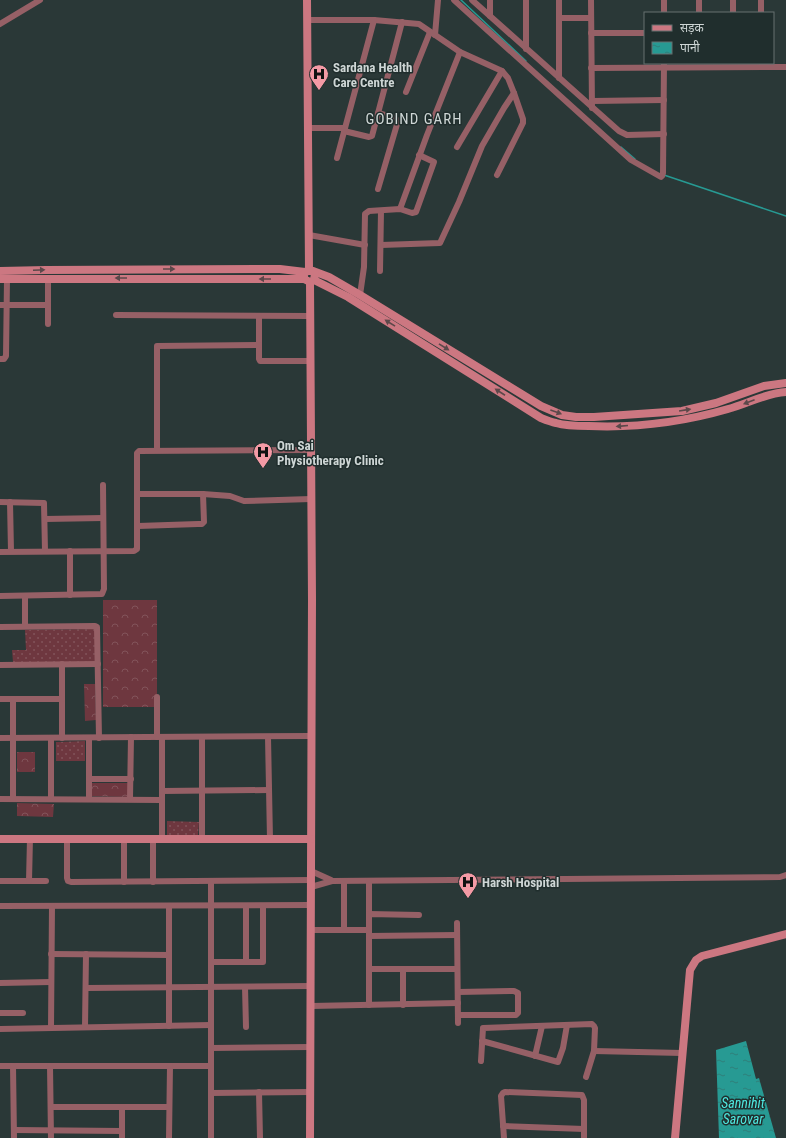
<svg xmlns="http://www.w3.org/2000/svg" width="786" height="1138" font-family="'Roboto Condensed','Noto Sans Devanagari',sans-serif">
<defs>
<pattern id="grass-dots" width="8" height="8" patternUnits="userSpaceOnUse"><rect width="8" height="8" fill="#6e373f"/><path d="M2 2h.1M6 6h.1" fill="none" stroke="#82535a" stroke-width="1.8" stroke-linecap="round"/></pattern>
<pattern id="forest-crowns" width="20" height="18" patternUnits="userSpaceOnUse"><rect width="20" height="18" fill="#6e373f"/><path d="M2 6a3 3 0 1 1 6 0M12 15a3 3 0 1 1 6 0" fill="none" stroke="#82535a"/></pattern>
<pattern id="water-ripples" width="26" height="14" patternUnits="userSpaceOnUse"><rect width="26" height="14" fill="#279a93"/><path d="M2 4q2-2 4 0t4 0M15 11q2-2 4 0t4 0" fill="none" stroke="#2e7f7a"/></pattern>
</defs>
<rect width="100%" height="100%" fill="#2a3837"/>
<g fill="url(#grass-dots)">
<polygon points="95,629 96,662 13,662 12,650 26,650 25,630"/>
<polygon points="85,741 85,761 56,761 56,742"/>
<polygon points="167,821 199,822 198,835 167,835"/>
</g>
<g fill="url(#forest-crowns)">
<rect x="103" y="600" width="54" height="107"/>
<polygon points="84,684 95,684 96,720 85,721"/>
<rect x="17" y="752" width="18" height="20"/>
<polygon points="92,783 128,783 128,797 91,796"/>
<polygon points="17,803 54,804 53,817 17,816"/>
</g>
<polygon fill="url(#water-ripples)" points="746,1041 756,1079 759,1078 776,1138 719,1138 716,1050"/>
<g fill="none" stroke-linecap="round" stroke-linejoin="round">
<g stroke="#279a93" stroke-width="1.5">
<polyline points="461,0 526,61"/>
<polyline points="621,147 635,159"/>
<polyline points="664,175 786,216"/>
</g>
<g stroke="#966066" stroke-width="6">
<polyline points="454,0 631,160 661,177 662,176 663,173 664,63"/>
<polyline points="472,0 619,131 627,135 664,134"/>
<polyline points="490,0 490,16"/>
<polyline points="526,0 526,49"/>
<polyline points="591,0 592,108"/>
<polyline points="699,0 699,13"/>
<polyline points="664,13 664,0"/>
<polyline points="733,13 733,0"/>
<polyline points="761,13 761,0"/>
<polyline points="559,18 591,18"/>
<polyline points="307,20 374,20 419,24 460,52 502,71 508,78 514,93 523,119 523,123 497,175"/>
<polyline points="0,24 40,0"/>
<polyline points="591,33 645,33"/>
<polyline points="435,35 438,0"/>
<polyline points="591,68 786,67"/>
<polyline points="559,78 559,0"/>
<polyline points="406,92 430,32"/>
<polyline points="592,101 664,100"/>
<polyline points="378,113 395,118 398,121 378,189"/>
<polyline points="308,128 345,128"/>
<polyline points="344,131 369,137 372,136 402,22"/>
<polyline points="457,147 502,71"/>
<polyline points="337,158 374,20"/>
<polyline points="400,209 427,135 460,52"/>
<polyline points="309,235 365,245"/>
<polyline points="381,245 440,243 459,202 482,146 504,108 514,93"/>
<polyline points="380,271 381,211"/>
<polyline points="48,278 48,324"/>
<polyline points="360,295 364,267 365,214 369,211 400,209 412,213 416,212 434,162 419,155"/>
<polyline points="0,305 48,305"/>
<polyline points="116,315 310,316"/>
<polyline points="259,316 259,359 260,361 310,361"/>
<polyline points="0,359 4,359 6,356 7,279"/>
<polyline points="157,450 157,346 259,345"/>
<polyline points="138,494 203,494 204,522 202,524 198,524 138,526"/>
<polyline points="203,494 230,496 244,501 311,499"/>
<polyline points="0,502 44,503 45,551"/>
<polyline points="10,502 11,551"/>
<polyline points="45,519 103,518"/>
<polyline points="70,551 70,595"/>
<polyline points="0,552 134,551 137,549 137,453 139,451 311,450"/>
<polyline points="0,596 102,594 104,589 103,485"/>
<polyline points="25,596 25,626"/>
<polyline points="0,627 95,626 97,627 99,738"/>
<polyline points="62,664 62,738"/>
<polyline points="0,665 98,664"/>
<polyline points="157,697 157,737"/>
<polyline points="0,699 62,699"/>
<polyline points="202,737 202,839"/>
<polyline points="268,737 270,839"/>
<polyline points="0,738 311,736"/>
<polyline points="51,738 51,799"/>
<polyline points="89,738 89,799"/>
<polyline points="89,779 131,779"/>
<polyline points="162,791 269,790"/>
<polyline points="0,799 162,800"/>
<polyline points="13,799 13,699"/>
<polyline points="130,799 131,737"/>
<polyline points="67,839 67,878 68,881 71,882 311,880"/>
<polyline points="153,839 153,882"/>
<polyline points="124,840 124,882"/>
<polyline points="162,840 162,737"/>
<polyline points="311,871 331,880"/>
<polyline points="0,881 46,881"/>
<polyline points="29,881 30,838"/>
<polyline points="311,887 332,881 780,877 786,875"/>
<polyline points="0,906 311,905"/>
<polyline points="246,906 246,962"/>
<polyline points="369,914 369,881"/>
<polyline points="457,923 458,1023"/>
<polyline points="311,930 369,930"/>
<polyline points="344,930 344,881"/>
<polyline points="369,936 457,935"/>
<polyline points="51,954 169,955"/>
<polyline points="211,962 263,962 263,906"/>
<polyline points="369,969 457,969"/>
<polyline points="403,969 403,1005"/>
<polyline points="0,983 51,982"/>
<polyline points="245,987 246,1027"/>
<polyline points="86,988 311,986"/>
<polyline points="458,992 514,991 518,993 518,1013 516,1015 458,1015"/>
<polyline points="369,1005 369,914 419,915"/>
<polyline points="311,1006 458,1003"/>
<polyline points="0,1013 23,1013"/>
<polyline points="169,1026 169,906"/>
<polyline points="85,1027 86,954"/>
<polyline points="51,1028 52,906"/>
<polyline points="0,1029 211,1025"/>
<polyline points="482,1041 558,1062 563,1048 567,1025"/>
<polyline points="211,1048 311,1047"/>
<polyline points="594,1051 682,1053"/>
<polyline points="535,1056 542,1026"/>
<polyline points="481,1061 483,1028 592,1024 594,1026 595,1028 594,1051 586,1077"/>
<polyline points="0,1066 211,1066"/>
<polyline points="13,1066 14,1138"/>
<polyline points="50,1066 51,1138"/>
<polyline points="259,1092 260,1138"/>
<polyline points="211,1093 311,1092"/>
<polyline points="51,1107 169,1107"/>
<polyline points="122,1107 122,1138"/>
<polyline points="503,1126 584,1129"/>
<polyline points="14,1130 122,1131"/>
<polyline points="169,1138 170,1066"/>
<polyline points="211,1138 211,881"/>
<polyline points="504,1138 501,1096 503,1093 505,1092 582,1095 584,1100 584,1138"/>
</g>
<g stroke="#cc7781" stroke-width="8">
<polyline points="307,0 309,270"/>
<polyline points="0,271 46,270 280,269 305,272"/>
<polyline points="313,271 329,277 360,295 541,406 562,415 576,417 594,417 682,411 716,403 764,386 786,383"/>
<polyline points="0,279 304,279 310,282 314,280 315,274 312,271 307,271 304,274 304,279"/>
<path d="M314 280 348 297 541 418C546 420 551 422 556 423 566 426 578 426 589 426 636 428 683 422 728 409 747 404 766 393 786 392"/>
<polyline points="310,282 312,600 310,1138"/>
<polyline points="0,839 311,839"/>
<polyline points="675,1138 690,970 696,960 702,956 786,934"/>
</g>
</g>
<defs><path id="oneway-solid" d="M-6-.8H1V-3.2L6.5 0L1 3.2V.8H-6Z"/></defs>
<g fill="#5c484a">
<use href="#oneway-solid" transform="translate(169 269)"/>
<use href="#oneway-solid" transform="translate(39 270) rotate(-2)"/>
<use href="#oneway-solid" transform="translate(121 278) rotate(180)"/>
<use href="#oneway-solid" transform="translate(265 279) rotate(-180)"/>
<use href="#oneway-solid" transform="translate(390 323) rotate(-148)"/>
<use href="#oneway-solid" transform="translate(444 347) rotate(32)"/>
<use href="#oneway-solid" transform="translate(500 392) rotate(-147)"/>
<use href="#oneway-solid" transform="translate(749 402) rotate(159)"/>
<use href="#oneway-solid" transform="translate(685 410) rotate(-9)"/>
<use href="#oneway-solid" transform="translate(556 412) rotate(20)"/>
<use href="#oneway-solid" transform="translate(622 426) rotate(175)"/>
</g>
<defs>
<symbol id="hospital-pin" viewBox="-11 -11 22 30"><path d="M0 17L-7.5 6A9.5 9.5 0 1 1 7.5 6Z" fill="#f49aa5" stroke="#202e2d"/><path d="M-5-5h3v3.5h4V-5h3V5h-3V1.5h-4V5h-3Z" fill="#111"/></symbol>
</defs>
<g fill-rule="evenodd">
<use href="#hospital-pin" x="308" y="63" width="22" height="30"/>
<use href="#hospital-pin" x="252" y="441" width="22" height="30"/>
<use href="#hospital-pin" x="457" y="871" width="22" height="30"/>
</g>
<g text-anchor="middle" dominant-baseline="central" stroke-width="3" stroke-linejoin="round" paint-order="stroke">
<g font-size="13" font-weight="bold" fill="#ced6d5" stroke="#202e2d" text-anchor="start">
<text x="333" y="67">Sardana Health<tspan x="333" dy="15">Care Centre</tspan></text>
<text x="277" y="445">Om Sai<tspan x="277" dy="15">Physiotherapy Clinic</tspan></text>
<text x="482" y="882">Harsh Hospital</text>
</g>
<g font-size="14" font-style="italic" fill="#4ee9e0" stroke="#202e2d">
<text x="743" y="1103">Sannihit<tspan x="743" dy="16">Sarovar</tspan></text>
</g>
<g font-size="15" letter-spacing="1" fill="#ced6d5" stroke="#202e2d">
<text x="414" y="119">GOBIND GARH</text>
</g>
</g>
<rect x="644" y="12" width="130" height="52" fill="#202e2d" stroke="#667170"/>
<rect x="652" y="25" width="20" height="6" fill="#cc7781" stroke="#667170"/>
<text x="680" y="32" font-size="12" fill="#ced6d5">सड़क</text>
<rect x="652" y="42" width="20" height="12" fill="url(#water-ripples)" stroke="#667170"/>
<text x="680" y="52" font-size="12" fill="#ced6d5">पानी</text>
</svg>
